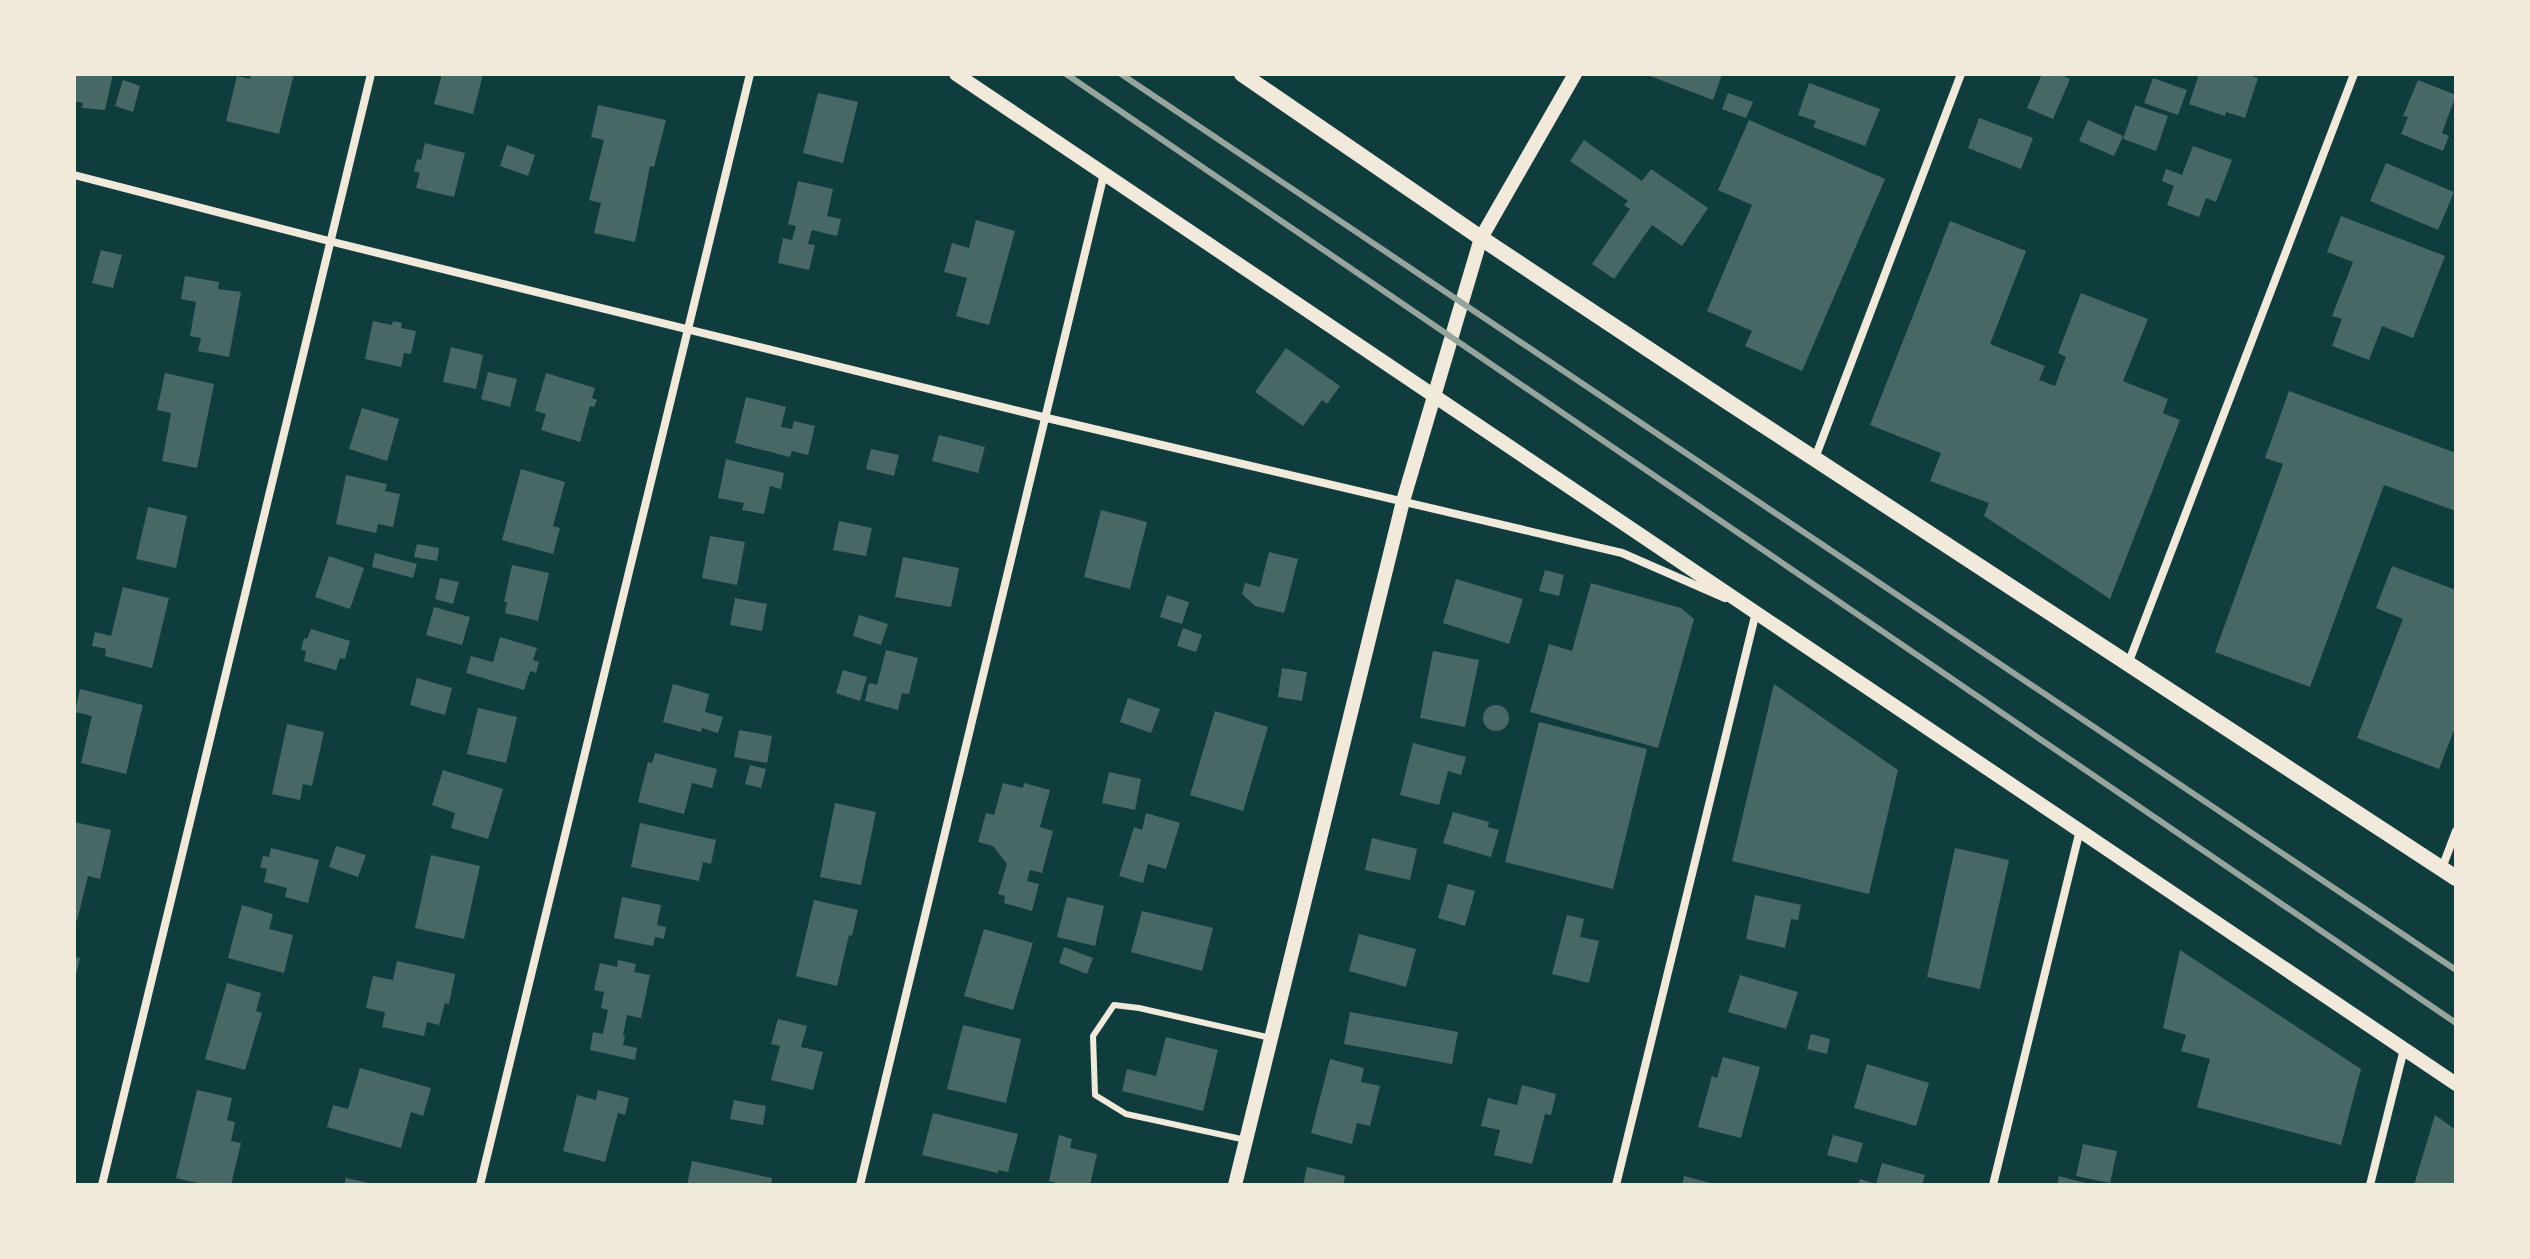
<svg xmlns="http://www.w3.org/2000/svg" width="2530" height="1259" font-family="Raleway,sans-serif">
<rect width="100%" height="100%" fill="#0f3d3e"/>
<g fill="#486865">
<polygon points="74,74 113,74 105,110 82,108 83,103 74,101"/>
<polygon points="251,74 294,74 279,134 226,121 237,76 250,79"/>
<polygon points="442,74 483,74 473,114 434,104"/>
<polygon points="1645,74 1722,74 1713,100"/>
<polygon points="2042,74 2058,74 2070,79 2053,119 2027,108"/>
<polygon points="2199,74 2245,74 2258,78 2245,118 2226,112 2225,116 2189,104"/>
<polygon points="2153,78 2187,90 2178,115 2144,103"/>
<polygon points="123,80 140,86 133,112 115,106"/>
<polygon points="2418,80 2456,95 2442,133 2449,136 2443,151 2401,134 2408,117 2403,116"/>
<polygon points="1809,83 1880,109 1865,146 1813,127 1816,121 1798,115"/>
<polygon points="818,93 858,102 843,163 803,153"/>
<polygon points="1728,93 1753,102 1746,118 1722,109"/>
<polygon points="598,105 666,120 654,167 650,166 635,242 594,233 601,203 589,200 604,140 591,137"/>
<polygon points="2135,105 2168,116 2156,151 2123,139"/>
<polygon points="1979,118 2033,138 2021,169 1968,148"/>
<polygon points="1749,120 1885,179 1802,371 1745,346 1752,331 1707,311 1752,205 1718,190"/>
<polygon points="2088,120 2123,136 2114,156 2079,141"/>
<polygon points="1584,140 1642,181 1651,169 1708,208 1682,246 1652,225 1614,279 1592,264 1630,209 1624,205 1628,201 1570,161"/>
<polygon points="425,143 465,153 454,197 416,188 420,173 414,171 417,159 421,160"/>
<polygon points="507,145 535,155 528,176 500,166"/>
<polygon points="2193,146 2232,160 2216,202 2206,198 2199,217 2167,205 2174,186 2162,181 2166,169 2182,175"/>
<polygon points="2386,163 2454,192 2438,230 2370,201"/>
<polygon points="798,181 833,189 827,216 841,219 837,236 812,230 808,244 815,245 809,270 778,263 783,238 792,240 796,226 788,224"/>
<polygon points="2341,216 2445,256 2413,338 2382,326 2369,360 2332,346 2342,319 2332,316 2353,262 2327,252"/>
<polygon points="976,220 1015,231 989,325 956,316 967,278 944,272 952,243 969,248"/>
<polygon points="1950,221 2026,251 1990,344 2045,366 2039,380 2055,386 2066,357 2058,353 2081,293 2148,319 2123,381 2168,399 2163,413 2180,420 2110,599 1984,516 1989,503 1930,481 1941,453 1870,425"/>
<polygon points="101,250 122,255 113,288 92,283"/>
<polygon points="185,276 219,282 218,289 241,292 229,357 198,351 201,338 190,336 196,302 181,299"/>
<polygon points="373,321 392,325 393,321 402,323 401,328 416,331 411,354 404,353 401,367 365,359"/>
<polygon points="451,347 483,355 476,389 443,382"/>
<polygon points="1286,348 1340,386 1327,404 1322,400 1303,426 1255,392"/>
<polygon points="488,372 517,379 510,407 481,399"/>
<polygon points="165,373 214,384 197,468 162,461 171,413 157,410"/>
<polygon points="546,373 595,388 592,398 597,400 594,407 590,406 580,442 541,430 546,414 535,411"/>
<polygon points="2289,391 2456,453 2456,511 2384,485 2310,687 2215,652 2283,464 2265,458"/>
<polygon points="746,397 786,407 781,427 792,429 794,421 815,426 808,455 792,451 790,457 735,443"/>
<polygon points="362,408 399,419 387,461 349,449"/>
<polygon points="939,435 985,447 978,473 932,461"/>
<polygon points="871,449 899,455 894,476 866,469"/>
<polygon points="726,459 784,473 781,489 770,486 764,514 742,510 744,503 718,498"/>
<polygon points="521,469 565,482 553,526 560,528 553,554 502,540"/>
<polygon points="346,475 387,484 385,491 400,494 393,527 378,524 376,533 336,524"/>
<polygon points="148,507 187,516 176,568 136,559"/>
<polygon points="1101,510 1147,522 1130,589 1084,577"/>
<polygon points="839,521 872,528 866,556 833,550"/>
<polygon points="710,536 745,542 737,585 702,578"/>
<polygon points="417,544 439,548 437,561 414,557"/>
<polygon points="1269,552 1298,559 1284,613 1255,606 1242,594 1245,583 1260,587"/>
<polygon points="375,553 417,564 413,578 372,567"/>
<polygon points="329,556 364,568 350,609 315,597"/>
<polygon points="903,557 959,568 951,607 895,597"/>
<polygon points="512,565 549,573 538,621 505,613 507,602 504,602"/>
<polygon points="2392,566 2456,590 2456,725 2439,769 2357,738 2403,619 2376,608"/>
<polygon points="1545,570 1564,575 1559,596 1539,591"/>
<polygon points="440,578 459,582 453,604 435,599"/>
<polygon points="1456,579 1523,599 1509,644 1443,623"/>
<polygon points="1591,583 1681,608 1694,619 1658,748 1530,712 1549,644 1572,651"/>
<polygon points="123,587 169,598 152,668 105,656 106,649 92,646 95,632 111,636"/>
<polygon points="1167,595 1189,602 1182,624 1160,617"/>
<polygon points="735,598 767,604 762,631 730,625"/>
<polygon points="434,607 470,617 462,645 426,635"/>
<polygon points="859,615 888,624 881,645 853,636"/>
<polygon points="1183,628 1202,635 1196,652 1177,646"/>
<polygon points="311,629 350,641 345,659 340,658 336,670 304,661 306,651 301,650 304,638 307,639"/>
<polygon points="500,637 537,648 533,660 539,662 536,673 530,671 524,690 466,673 471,656 493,662"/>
<polygon points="886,650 918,658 909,694 902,693 898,710 865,701 869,683 877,685"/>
<polygon points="1433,651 1479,660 1465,727 1420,718"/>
<polygon points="1282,668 1307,672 1302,701 1278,697"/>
<polygon points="843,670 867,677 860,701 836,693"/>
<polygon points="417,678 452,688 445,715 410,705"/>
<polygon points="673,684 709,694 705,712 723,717 718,733 702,728 701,732 663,722"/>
<polygon points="1774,684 1898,770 1869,894 1732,861"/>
<polygon points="80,689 143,705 126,774 81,763 92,716 75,712"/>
<polygon points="1128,698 1160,709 1151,733 1120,722"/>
<circle cx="1496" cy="718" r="13"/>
<polygon points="478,708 517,717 506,763 467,754"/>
<polygon points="1215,711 1268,727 1243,811 1190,795"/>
<polygon points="1539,722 1647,749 1613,889 1505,862"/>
<polygon points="287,724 324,732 312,786 303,784 300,800 272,794"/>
<polygon points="739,730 772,736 767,763 734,757"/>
<polygon points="1413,743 1466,757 1461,775 1448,771 1439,805 1400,795"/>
<polygon points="655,753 717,769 712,788 692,783 684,814 638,802 648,762 652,763"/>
<polygon points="750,765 766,769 761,788 745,784"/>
<polygon points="443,770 503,789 488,839 451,828 455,813 432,805"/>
<polygon points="1109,772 1141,779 1135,810 1102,803"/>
<polygon points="1003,783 1023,788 1024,783 1050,790 1040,827 1053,831 1042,873 1030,870 1027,881 1039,884 1032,911 1004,903 1005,896 998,894 1007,864 993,846 978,842 986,813 994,815"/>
<polygon points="835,803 876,812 861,885 820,877"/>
<polygon points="1453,812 1489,822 1488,827 1499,830 1491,857 1443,843"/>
<polygon points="1146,813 1180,823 1166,869 1148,864 1143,883 1119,876 1134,827 1142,830"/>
<polygon points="74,822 111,830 100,879 88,876 77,921 74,920"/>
<polygon points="640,823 716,840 711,864 703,862 699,881 631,867"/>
<polygon points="1372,838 1417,849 1410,880 1365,870"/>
<polygon points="336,846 366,855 358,877 329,867"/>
<polygon points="271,848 319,860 308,903 285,897 287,888 264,882 267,869 260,867 263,856 269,857"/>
<polygon points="1955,848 2009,860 1980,989 1927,977"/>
<polygon points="431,855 480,866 464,939 415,928"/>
<polygon points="1448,884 1475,891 1465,926 1438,918"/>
<polygon points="1755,895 1801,905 1798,920 1791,919 1785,948 1746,939"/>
<polygon points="622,897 661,905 657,925 666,927 664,939 655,937 653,946 614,938"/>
<polygon points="1067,897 1104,906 1095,946 1057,937"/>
<polygon points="814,900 858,910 852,936 849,935 837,986 796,976"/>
<polygon points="242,905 273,914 269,929 293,935 284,973 228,958"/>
<polygon points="1142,911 1213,928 1202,971 1131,952"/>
<polygon points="1567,915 1584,919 1580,937 1599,941 1589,983 1552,974"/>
<polygon points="984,929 1033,943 1013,1010 964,996"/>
<polygon points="1359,934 1416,949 1406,987 1349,971"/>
<polygon points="1064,947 1093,958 1087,974 1059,963"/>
<polygon points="2180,950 2361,1069 2341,1145 2197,1107 2210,1059 2181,1051 2186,1035 2163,1028"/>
<polygon points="74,957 80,958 75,978 74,978"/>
<polygon points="618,960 636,964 634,972 650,975 641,1018 627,1015 623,1035 625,1036 623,1045 637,1048 635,1060 590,1050 593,1032 603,1034 608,1010 601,1008 604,992 594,990 600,963 617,967"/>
<polygon points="397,961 455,974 449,1004 445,1003 439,1025 427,1022 424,1036 382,1027 385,1012 366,1008 373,976 393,980"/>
<polygon points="1740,975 1798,992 1786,1029 1728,1012"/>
<polygon points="227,983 261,993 256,1011 262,1013 245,1070 205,1059"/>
<polygon points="1350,1012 1458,1032 1452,1064 1344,1044"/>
<polygon points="778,1019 807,1026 801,1047 823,1052 813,1090 771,1080 780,1046 771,1044"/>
<polygon points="963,1025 1021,1039 1006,1103 947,1089"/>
<polygon points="1811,1034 1830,1039 1827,1054 1807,1049"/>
<polygon points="1166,1037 1218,1050 1203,1111 1122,1091 1127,1069 1156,1076"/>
<polygon points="1723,1057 1760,1067 1741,1138 1698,1127 1712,1076 1717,1078"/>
<polygon points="1330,1059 1364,1068 1361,1082 1380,1086 1370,1126 1357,1123 1352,1144 1311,1133"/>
<polygon points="1867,1064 1929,1083 1916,1126 1854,1108"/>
<polygon points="360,1068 431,1088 423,1116 411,1112 401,1148 327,1127 333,1105 348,1109"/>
<polygon points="1522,1085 1556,1094 1551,1115 1545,1114 1532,1164 1494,1155 1500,1130 1481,1126 1488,1098 1517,1105"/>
<polygon points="197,1090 232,1098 227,1120 235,1122 231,1141 241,1143 231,1185 206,1185 176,1178"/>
<polygon points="598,1090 629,1098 625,1115 618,1113 605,1162 563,1151 577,1095 596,1100"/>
<polygon points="734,1100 766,1106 763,1125 730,1119"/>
<polygon points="933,1113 1018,1134 1008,1172 998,1170 998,1173 922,1155"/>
<polygon points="2435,1115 2456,1130 2456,1185 2414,1185"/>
<polygon points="1059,1135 1072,1139 1070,1148 1097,1154 1090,1185 1063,1185 1049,1181"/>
<polygon points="1833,1135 1863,1143 1857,1163 1827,1155"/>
<polygon points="2083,1144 2117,1151 2110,1183 2076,1176"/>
<polygon points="692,1161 772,1178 771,1185 687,1185"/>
<polygon points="1882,1163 1925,1175 1922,1185 1858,1185 1860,1179 1876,1184"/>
<polygon points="1307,1167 1345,1176 1343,1185 1303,1185"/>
<polygon points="1684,1176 1714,1184 1714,1185 1682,1185"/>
<polygon points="2059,1176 2089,1184 2088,1185 2057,1185"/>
<polygon points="346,1178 373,1184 373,1185 344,1185"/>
</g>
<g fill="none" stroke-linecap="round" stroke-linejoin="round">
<polyline stroke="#f1e9da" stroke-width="6" points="1246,1140 1126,1114 1095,1095 1093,1036 1114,1005 1139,1008 1271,1038"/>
<g stroke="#f1e9da" stroke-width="8">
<polyline points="74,175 329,241 1047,418 1622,553 1725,598"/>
<polyline points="1815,458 1961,74"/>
<polyline points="2128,664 2354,74"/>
<polyline points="2442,868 2456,831"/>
<polyline points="102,1185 371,74"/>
<polyline points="480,1185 750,74"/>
<polyline points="860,1185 1104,174"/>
<polyline points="1616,1185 1756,612"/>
<polyline points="1993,1185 2080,830"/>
<polyline points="2370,1185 2404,1049"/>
</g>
<g stroke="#f1e9da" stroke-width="14">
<polyline points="956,74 2456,1084"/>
<polyline points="1235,1185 1403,501 1481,238 1575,74"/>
</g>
<polyline stroke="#f1e9da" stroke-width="16" points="1242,74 1481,238 1728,402 2456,878"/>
<g stroke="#97a49c" stroke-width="6">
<polyline points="1066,74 2456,1023"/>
<polyline points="1121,74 2456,970"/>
</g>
</g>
<rect width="2530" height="1259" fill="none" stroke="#f1e9da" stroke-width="152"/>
</svg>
